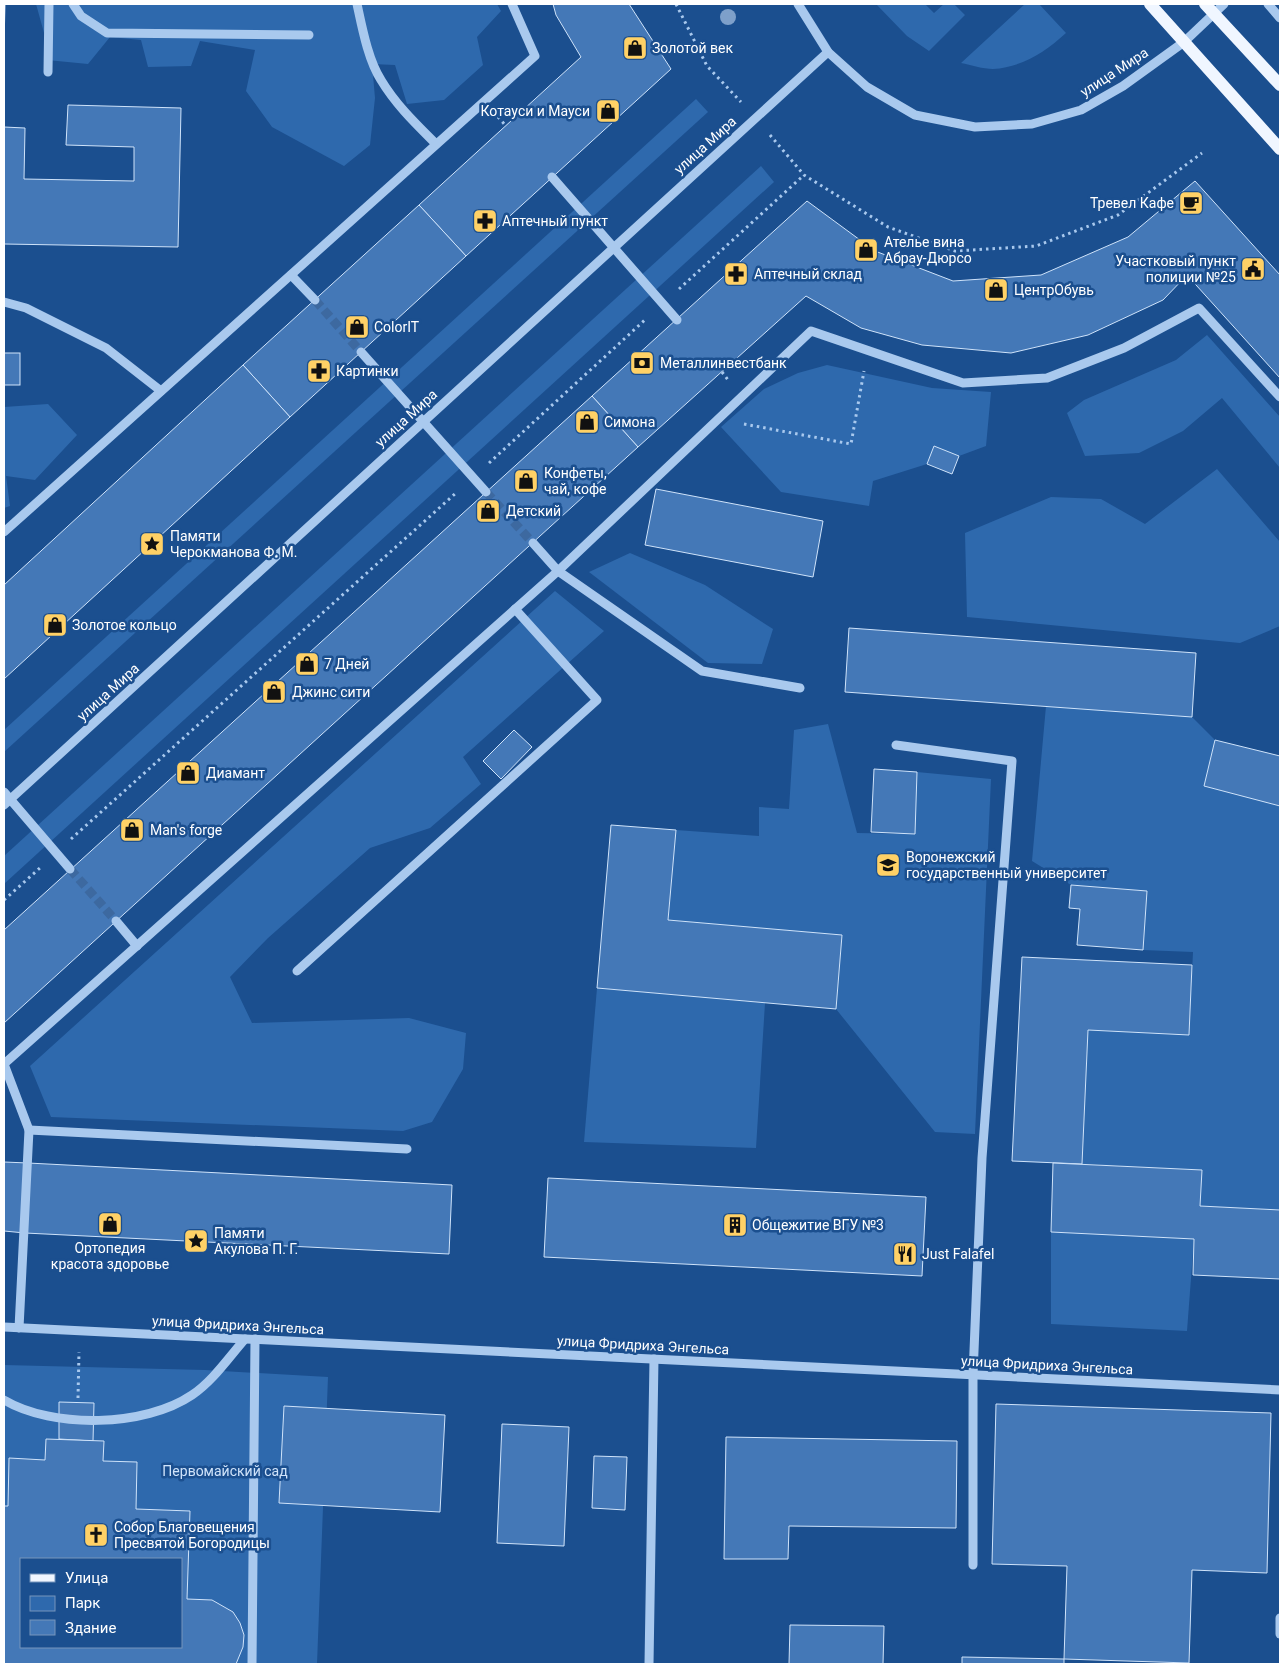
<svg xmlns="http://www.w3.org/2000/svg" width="1284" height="1668" font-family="Roboto,sans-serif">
<rect width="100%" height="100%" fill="#1b4f8f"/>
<g fill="#2e69ad" fill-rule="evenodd">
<polygon points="36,4 497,4 501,11 477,37 483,65 444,100 407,104 395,65 372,64 375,98 370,145 344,166 272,127 246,91 255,50 200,41 191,66 148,67 141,40 110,37 88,64 47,60 46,40"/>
<polygon points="876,4 925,4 934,13 944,4 954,4 965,15 929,51 907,36"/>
<path d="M1025 4H1039L1066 33C1045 52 1023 67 993 69 983 69 971 65 961 63Z"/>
<polygon points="696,99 708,112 4,752 4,730"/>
<polygon points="761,166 774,182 4,884 4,856"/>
<polygon points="1207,335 1280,417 1280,468 1222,398 1183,431 1139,453 1085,456 1067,413 1084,400 1176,360"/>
<polygon points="827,365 932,388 991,392 986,446 959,456 934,446 927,464 873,481 869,506 781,492 721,427 764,389 798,373"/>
<polygon points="48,404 77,435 35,480 6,476 10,506 4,508 4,407"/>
<polygon points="1217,469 1280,542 1280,626 1240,643 967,617 965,533 1051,497 1101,499 1145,524"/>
<polygon points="630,553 705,585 773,629 762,664 708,663 589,572"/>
<polygon points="555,591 604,631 463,757 481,784 430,828 370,848 268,938 230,977 252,1023 409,1018 466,1033 463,1069 432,1122 403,1131 51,1117 30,1066"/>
<polygon points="1046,706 1192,717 1215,740 1205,786 1280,806 1280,1210 1200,1206 1201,1170 1082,1164 1088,1030 1189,1035 1193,952 1143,950 1147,891 1071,885 1032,861"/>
<polygon points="828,724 857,833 915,834 917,772 991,779 975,1134 935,1132 836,1009 842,935 668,920 676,830 759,836 759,807 789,809 794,730"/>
<polygon points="597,988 765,1003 756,1148 584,1142"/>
<polygon points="1051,1232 1194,1239 1187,1331 1051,1324"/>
<path d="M4 1365 205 1370 328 1377 317 1664H4ZM21 1559H181V1647H21Z"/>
</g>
<g fill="#4478b7" stroke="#cfe3fa" fill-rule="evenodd">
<polygon points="4,4 5,4 4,44"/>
<polygon points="553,4 629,4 671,69 466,256 419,205 581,57 556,15"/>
<polygon points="68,105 181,108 178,247 4,244 4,127 25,128 24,179 134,181 134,147 66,145"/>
<polygon points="1195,181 1280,275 1280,378 1187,275 1163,300 1088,335 1011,353 922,345 861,328 806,296 638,447 592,396 807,201 875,251 953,281 1041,275 1128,237"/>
<polygon points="419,205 466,256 290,417 243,365"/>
<rect x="4" y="353" width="16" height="32"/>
<polygon points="243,365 290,417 4,679 4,585"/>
<polygon points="592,396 638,447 4,1023 4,930"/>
<polygon points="934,446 959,456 952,474 927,464"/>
<polygon points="656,489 823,521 813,577 645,545"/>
<polygon points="849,628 1196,653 1192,717 845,692"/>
<polygon points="514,730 532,747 501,779 483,761"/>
<polygon points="1215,740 1280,756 1280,806 1204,786"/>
<polygon points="874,769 917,772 915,834 871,832"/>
<polygon points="611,825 676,830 668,920 842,935 836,1009 597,988"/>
<polygon points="1071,885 1147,891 1143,950 1077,945 1080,909 1069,908"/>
<polygon points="1022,957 1192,965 1189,1035 1088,1030 1082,1164 1012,1161"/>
<polygon points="4,1162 28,1163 25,1233 4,1231"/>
<polygon points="28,1163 452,1185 449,1254 25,1233"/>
<polygon points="1053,1163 1202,1170 1200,1206 1280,1210 1280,1279 1193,1275 1194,1239 1051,1232"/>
<polygon points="548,1178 926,1197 922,1276 544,1257"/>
<polygon points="59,1402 94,1403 93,1441 59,1439"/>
<polygon points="996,1404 1271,1413 1267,1573 1192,1570 1189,1663 1064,1659 1067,1566 992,1564"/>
<polygon points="284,1406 445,1415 440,1512 279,1503"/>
<polygon points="502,1424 569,1427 564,1546 497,1543"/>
<polygon points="726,1437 957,1441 956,1528 789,1526 788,1559 724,1559"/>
<path d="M46 1439 104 1441 103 1461 137 1462 136 1509 190 1511 187 1599 212 1600 233 1612 240 1623 244 1635 243 1647 236 1664H4V1506H8L9 1458 45 1460ZM21 1559H181V1647H21Z"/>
<polygon points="594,1456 627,1457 625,1510 592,1508"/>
<polygon points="790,1625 884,1626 883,1664 789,1664"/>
<polygon points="962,1657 1064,1659 1064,1664 962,1664"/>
</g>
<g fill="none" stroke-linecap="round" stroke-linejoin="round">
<g stroke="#3d69a0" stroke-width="9" stroke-dasharray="9 4.5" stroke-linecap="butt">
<polyline points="315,300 361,352"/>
<polyline points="486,492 533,543"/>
<polyline points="70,869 116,921"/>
</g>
<g stroke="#a9c9ee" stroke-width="3" stroke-dasharray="2.5 4" stroke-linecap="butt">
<polyline points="676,4 707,66 741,102"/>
<polyline points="498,117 506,126"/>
<polyline points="770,135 804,175 888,227 955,251 1036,246 1118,215 1202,153"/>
<polyline points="679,289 804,175"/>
<polyline points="722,372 728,380"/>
<polyline points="744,424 851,444 864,371"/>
<polyline points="489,463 647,318"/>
<polyline points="71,839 457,492"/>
<polyline points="4,900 41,867"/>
<polyline points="78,1398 79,1352"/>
</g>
<g stroke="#a9c9ee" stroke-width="9">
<polyline points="73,4 81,16 107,33 309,35"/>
<path d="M357 4C362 27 368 60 381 80 396 105 416 124 436 144"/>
<polyline points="798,4 828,52 867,87 915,115 975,127 1032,124 1081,110 1123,86 1184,42 1224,4"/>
<polyline points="1268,4 1280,18"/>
<polyline points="48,72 49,4"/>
<polyline points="552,177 677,320"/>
<polyline points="291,275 315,300"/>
<polyline points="4,302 26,308 106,348 161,391"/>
<polyline points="361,352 486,492"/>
<polyline points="4,532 535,56 512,4"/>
<polyline points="533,543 558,571 702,671 800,688"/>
<polyline points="896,745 1012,761 982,1158 973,1375 973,1565"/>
<polyline points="4,792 70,869"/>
<polyline points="4,805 828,52"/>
<polyline points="116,921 137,946"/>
<polyline points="297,971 597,700 515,609"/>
<polyline points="29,1130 4,1064 558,571 811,331 963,383 1047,378 1124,348 1199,308 1280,397"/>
<polyline points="4,1327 1280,1390"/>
<polyline points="19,1328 29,1130 407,1149"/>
<path d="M4 1400C53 1429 145 1427 192 1395 213 1381 229 1357 245 1339"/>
<polyline points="1280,1634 1280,1618"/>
<polyline points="252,1664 255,1339"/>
<polyline points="649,1664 654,1359"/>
</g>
<g stroke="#f0f6ff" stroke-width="12">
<polyline points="1150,4 1280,149"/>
<polyline points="1205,4 1280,85"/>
</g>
</g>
<circle fill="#7ea0ca" cx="728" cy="17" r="8"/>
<defs>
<symbol id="shop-square" viewBox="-11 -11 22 22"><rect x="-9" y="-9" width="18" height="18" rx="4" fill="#ffd166" stroke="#1b4f8f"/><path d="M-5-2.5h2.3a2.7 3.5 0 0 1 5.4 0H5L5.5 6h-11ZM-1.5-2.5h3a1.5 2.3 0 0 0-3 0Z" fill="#111"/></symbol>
<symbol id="cafe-square" viewBox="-11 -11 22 22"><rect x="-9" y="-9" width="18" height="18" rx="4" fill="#ffd166" stroke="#1b4f8f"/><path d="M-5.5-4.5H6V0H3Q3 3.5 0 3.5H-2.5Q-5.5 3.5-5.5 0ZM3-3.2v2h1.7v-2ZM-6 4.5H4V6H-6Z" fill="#111"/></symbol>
<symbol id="pharmacy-square" viewBox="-11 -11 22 22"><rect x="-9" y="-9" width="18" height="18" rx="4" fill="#ffd166" stroke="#1b4f8f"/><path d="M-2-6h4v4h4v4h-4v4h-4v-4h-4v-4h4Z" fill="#111"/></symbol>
<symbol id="civic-square" viewBox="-11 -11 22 22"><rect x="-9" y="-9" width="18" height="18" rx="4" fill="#ffd166" stroke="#1b4f8f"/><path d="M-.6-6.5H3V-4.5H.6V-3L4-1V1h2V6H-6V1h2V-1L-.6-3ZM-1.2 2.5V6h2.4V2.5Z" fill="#111"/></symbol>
<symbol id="bank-square" viewBox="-11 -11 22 22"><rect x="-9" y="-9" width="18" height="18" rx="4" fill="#ffd166" stroke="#1b4f8f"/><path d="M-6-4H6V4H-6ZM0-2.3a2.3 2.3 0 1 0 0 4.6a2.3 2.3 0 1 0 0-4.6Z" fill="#111"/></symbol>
<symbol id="sight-square" viewBox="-11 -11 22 22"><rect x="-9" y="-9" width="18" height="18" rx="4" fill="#ffd166" stroke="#1b4f8f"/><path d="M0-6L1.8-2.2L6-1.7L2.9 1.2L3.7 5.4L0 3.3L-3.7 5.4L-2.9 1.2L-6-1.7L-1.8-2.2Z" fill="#111"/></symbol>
<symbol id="university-square" viewBox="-11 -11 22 22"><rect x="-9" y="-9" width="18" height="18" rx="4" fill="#ffd166" stroke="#1b4f8f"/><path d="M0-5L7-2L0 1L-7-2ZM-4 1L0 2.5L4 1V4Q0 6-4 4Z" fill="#111"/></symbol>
<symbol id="building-square" viewBox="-11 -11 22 22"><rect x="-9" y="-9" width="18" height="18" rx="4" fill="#ffd166" stroke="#1b4f8f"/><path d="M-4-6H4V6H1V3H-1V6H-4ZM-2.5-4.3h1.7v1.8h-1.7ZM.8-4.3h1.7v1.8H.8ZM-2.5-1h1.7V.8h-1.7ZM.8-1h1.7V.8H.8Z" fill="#111"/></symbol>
<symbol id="restaurant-square" viewBox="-11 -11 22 22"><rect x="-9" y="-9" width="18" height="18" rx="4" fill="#ffd166" stroke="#1b4f8f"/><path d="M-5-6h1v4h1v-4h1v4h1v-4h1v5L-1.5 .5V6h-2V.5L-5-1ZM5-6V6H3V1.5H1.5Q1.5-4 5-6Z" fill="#111"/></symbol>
<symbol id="church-square" viewBox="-11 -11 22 22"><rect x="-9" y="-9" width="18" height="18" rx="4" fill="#ffd166" stroke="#1b4f8f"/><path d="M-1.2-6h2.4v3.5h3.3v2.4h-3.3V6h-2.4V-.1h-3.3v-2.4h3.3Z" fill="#111"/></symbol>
</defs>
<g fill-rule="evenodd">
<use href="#shop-square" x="621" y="34" width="28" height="28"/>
<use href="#shop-square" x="594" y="97" width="28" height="28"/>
<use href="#cafe-square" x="1177" y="189" width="28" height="28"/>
<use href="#pharmacy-square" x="471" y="207" width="28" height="28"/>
<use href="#shop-square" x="852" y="236" width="28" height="28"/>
<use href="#civic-square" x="1239" y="255" width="28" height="28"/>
<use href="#pharmacy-square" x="722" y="260" width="28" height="28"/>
<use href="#shop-square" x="982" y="276" width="28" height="28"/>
<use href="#shop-square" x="343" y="313" width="28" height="28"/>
<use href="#bank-square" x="628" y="349" width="28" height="28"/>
<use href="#pharmacy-square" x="305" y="357" width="28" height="28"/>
<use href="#shop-square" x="573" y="408" width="28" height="28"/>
<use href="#shop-square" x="512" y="467" width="28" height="28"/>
<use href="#shop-square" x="474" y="497" width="28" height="28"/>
<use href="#sight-square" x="138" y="530" width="28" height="28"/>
<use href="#shop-square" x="41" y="611" width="28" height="28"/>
<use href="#shop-square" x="293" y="650" width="28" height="28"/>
<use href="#shop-square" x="260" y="678" width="28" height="28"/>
<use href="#shop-square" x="174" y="759" width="28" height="28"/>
<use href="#shop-square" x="118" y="816" width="28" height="28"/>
<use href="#university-square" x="874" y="851" width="28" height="28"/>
<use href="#shop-square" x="96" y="1210" width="28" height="28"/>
<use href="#building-square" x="721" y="1211" width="28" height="28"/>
<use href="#sight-square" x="182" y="1227" width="28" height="28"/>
<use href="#restaurant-square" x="891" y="1240" width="28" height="28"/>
<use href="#church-square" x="82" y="1521" width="28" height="28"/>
</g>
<g text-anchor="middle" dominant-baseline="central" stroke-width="5" stroke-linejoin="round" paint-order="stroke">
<g font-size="14" fill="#fff" stroke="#1b4f8f" text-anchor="start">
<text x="652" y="48">Золотой век</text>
<text x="590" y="111" text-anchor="end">Котауси и Мауси</text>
<text x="1174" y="203" text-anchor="end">Тревел Кафе</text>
<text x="502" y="221">Аптечный пункт</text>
<text x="884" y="242">Ателье вина<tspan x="884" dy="16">Абрау-Дюрсо</tspan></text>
<text x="1236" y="261" text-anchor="end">Участковый пункт<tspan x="1236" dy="16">полиции №25</tspan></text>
<text x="754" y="274">Аптечный склад</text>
<text x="1014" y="290">ЦентрОбувь</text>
<text x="374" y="327">ColorIT</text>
<text x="660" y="363">Металлинвестбанк</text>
<text x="336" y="371">Картинки</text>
<text x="604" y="422">Симона</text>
<text x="544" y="473">Конфеты,<tspan x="544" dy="16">чай, кофе</tspan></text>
<text x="506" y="511">Детский</text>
<text x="170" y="536">Памяти<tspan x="170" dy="16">Черокманова Ф. М.</tspan></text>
<text x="72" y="625">Золотое кольцо</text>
<text x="324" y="664">7 Дней</text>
<text x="292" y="692">Джинс сити</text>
<text x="206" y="773">Диамант</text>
<text x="150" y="830">Man's forge</text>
<text x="906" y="857">Воронежский<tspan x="906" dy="16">государственный университет</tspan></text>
<text x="752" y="1225">Общежитие ВГУ №3</text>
<text x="214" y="1233">Памяти<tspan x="214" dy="16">Акулова П. Г.</tspan></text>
<text x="110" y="1248" text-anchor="middle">Ортопедия<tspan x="110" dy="16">красота здоровье</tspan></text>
<text x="922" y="1254">Just Falafel</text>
<text x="114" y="1527">Собор Благовещения<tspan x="114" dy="16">Пресвятой Богородицы</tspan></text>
</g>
<g font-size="14" fill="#fff" stroke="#1b4f8f">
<text transform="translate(1114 72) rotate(-33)">улица Мира</text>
<text transform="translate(705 145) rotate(-42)">улица Мира</text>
<text transform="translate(406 418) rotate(-42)">улица Мира</text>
<text transform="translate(108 692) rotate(-42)">улица Мира</text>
<text transform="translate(238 1325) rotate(3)">улица Фридриха Энгельса</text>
<text transform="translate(643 1345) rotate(3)">улица Фридриха Энгельса</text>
<text transform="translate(1047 1365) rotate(3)">улица Фридриха Энгельса</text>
</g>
<g font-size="14" fill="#cfe3fa" stroke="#1b4f8f">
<text x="225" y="1471">Первомайский сад</text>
</g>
</g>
<rect width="1284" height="1668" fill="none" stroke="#ffffff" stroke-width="10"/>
<rect x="20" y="1558" width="162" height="90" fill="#1b4f8f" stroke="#7695bc"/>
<rect x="30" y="1574" width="25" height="8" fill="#f0f6ff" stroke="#7695bc"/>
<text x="65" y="1583" font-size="15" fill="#ffffff">Улица</text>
<rect x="30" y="1596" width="25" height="15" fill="#2e69ad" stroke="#7695bc"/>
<text x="65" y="1608" font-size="15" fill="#ffffff">Парк</text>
<rect x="30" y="1620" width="25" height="15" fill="#4478b7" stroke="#7695bc"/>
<text x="65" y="1633" font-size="15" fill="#ffffff">Здание</text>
</svg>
